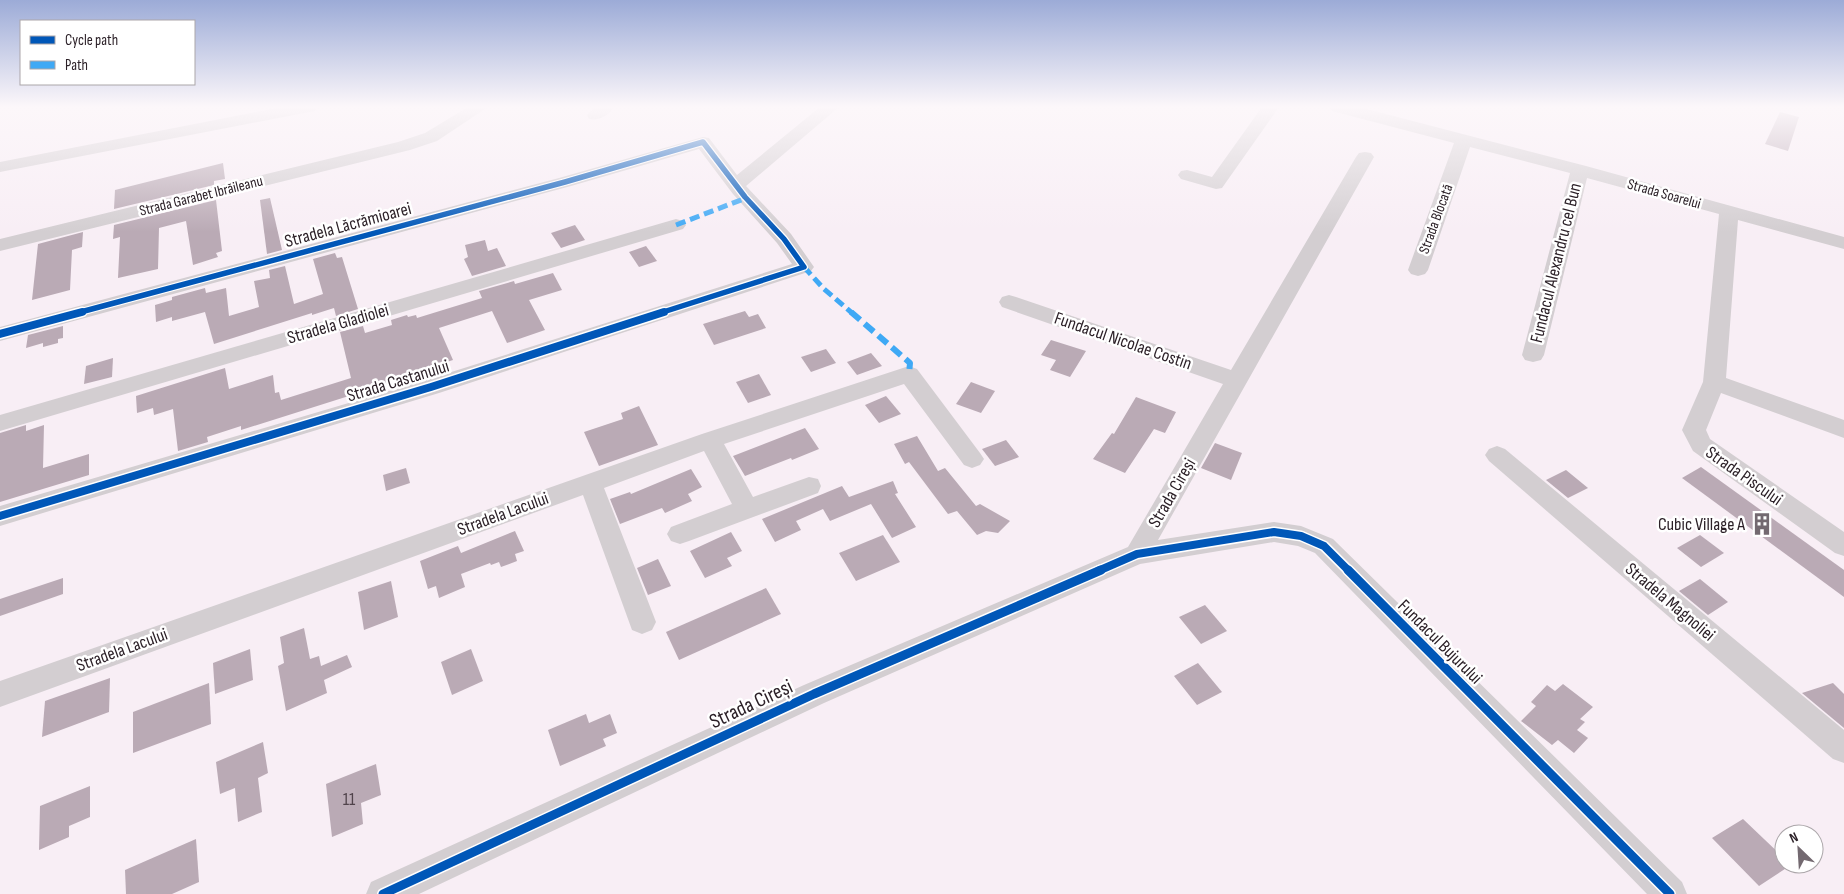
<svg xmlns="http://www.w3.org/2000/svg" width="1844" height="894" font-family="'Sofia Sans Condensed',sans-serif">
<rect width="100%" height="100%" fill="#f8eef5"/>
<g fill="#baaab5">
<polygon points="1780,112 1799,117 1788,151 1765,144"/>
<polygon points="223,163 225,179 214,181 214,185 114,209 115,190"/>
<polygon points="270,198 282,250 267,254 260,200"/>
<polygon points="216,200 222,251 216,253 218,257 193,265 186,221 159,228 158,269 118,278 120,237 113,239 114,225"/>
<polygon points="575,225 585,240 561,248 551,233"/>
<polygon points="83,232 82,247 72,250 70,290 32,300 38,244"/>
<polygon points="485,240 488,251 497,248 506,266 472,276 464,259 468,257 465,245"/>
<polygon points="646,246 657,261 639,267 629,252"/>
<polygon points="335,253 337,258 342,257 358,309 336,316 334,308 312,315 312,313 214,344 205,312 172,321 172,317 156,322 155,305 172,300 172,297 205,288 206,293 226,288 229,316 259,307 254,281 270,278 269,270 285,266 294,304 323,294 313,259"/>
<polygon points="553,273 562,290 529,300 545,330 507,343 492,311 439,328 453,360 434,366 435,370 413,378 412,376 241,430 241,426 207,437 208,442 178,451 173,409 154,415 153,408 137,413 136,396 225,368 229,389 273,375 275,393 279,392 281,400 351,378 340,332 363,326 365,333 392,325 391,320 407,315 408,317 416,315 417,318 482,298 479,291 514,281 515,284"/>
<polygon points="745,311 749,317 758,314 766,328 714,345 703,324"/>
<polygon points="63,326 63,338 58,339 58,343 43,347 43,343 26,348 28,335"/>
<polygon points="1051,340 1086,351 1070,377 1050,370 1056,360 1041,355"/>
<polygon points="826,349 836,363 811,372 801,357"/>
<polygon points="871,353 882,366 857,375 847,362"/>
<polygon points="113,358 112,377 84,384 86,366"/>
<polygon points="759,374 771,395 748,403 736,382"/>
<polygon points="971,382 995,391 981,413 956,404"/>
<polygon points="886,396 901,414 879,423 865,405"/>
<polygon points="1136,397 1176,412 1165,433 1154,429 1125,473 1093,459 1112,433 1114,434"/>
<polygon points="639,406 658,445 599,466 584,432 623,419 621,413"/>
<polygon points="26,425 26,431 44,425 43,468 89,454 89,475 0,502 0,433"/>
<polygon points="805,428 819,449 792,460 791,458 745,476 733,456"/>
<polygon points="917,436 938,471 945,468 976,506 980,504 1010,521 998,533 986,531 977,535 957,511 948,514 909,462 905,464 894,444"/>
<polygon points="1006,440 1019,457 995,466 982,449"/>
<polygon points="1215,443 1242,453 1231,480 1201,468"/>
<polygon points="1701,467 1844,570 1844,597 1682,478"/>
<polygon points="406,468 410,483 386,491 383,475"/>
<polygon points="691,469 702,487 688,494 692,501 665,513 662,508 620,524 610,499 630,492 631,494"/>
<polygon points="1566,470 1588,488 1568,498 1546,480"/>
<polygon points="893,481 898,493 895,494 916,527 892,538 871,504 830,521 823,509 796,521 801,530 775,542 762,519 842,486 849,497"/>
<polygon points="515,531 524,551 515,554 517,561 501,567 499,562 491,565 490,563 461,574 465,587 439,598 436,586 428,589 420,561 458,546 461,553"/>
<polygon points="731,532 742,551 727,558 732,566 705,578 690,551"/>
<polygon points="883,535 900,562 856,581 839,553"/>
<polygon points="1700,535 1724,553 1701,567 1677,548"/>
<polygon points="658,559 671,586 648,595 637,568"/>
<polygon points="63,578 63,594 0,616 0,599"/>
<polygon points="1700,579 1728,602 1708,615 1679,591"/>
<polygon points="391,581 398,617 364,630 358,592"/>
<polygon points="766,588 781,614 679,660 666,632"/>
<polygon points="1205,605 1227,631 1201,644 1179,617"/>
<polygon points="304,628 310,659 319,656 321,666 347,655 352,667 324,680 327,693 286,711 278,666 284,663 280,637"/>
<polygon points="250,649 253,680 215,694 213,663"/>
<polygon points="471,649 483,681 452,695 441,662"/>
<polygon points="1198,663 1222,692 1197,705 1174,676"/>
<polygon points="110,678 109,712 42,737 45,701"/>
<polygon points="209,683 211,724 133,753 133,712"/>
<polygon points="1833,683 1844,694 1844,728 1802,693"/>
<polygon points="1563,684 1593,707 1580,719 1585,722 1577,730 1588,738 1574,753 1558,740 1552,745 1521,721 1536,706 1531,702 1547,685 1555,691"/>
<polygon points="586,714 589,723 610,714 617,733 603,739 606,746 560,766 548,730"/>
<polygon points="263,742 268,773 258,778 262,812 238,822 235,788 220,794 216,762"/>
<polygon points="376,764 381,795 361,803 363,824 332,837 326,784"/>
<polygon points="90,786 90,817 69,826 69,837 39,850 40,806"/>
<polygon points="1743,819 1784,858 1784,864 1791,865 1759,886 1712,838"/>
<polygon points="196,839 199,882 172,894 126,894 125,870"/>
</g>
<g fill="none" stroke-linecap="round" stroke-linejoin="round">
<g fill="#d3ced1" fill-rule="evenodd">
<polygon points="282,107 317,107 315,111 309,112 0,172 0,162"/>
<polygon points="468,107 488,107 437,141 410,150 0,251 0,239 398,142 425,133"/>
<path d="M595 107H614C608 116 599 121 589 119L587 115Z"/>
<polygon points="820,107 839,107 746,186 791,234 814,267 811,271 439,393 0,526 0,506 423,381 792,264 777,243 733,194 699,149 571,186 0,341 0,327 559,178 703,137 709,138 737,175"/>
<polygon points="1262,107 1279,107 1222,188 1216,189 1181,179 1178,175 1181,171 1187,170 1212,177"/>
<polygon points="1330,107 1359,107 1586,166 1844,237 1844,249 1738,220 1726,378 1844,420 1844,438 1721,393 1706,430 1710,439 1844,532 1844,556 1835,553 1693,451 1682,430 1703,382 1719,214 1587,178 1544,355 1541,360 1533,362 1525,360 1522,355 1570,173 1470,147 1428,270 1425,274 1418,276 1411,274 1408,270 1454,143 1332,111"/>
<polygon points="1365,152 1371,153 1374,157 1158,540 1274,522 1301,526 1333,539 1682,882 1687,894 1647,894 1315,553 1298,546 1274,542 1140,564 824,703 419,894 366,894 371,882 804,685 1128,547 1223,384 1002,307 999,302 1002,297 1009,295 1016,297 1231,370 1356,157 1359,153"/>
<polygon points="676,219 683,221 686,225 683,229 0,431 0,415"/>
<polygon points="909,366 917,369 980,453 984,459 980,465 972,468 964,465 904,384 724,444 753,497 809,477 818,479 821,486 818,493 689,541 680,544 671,541 667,534 671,527 732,504 704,451 604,488 656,622 652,630 642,634 632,630 583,495 0,707 0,681 702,434"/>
<polygon points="1497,446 1505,449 1844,730 1844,763 1833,759 1489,461 1485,455 1489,449"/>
</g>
<g stroke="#3fa9f5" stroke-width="5" stroke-dasharray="10 5" stroke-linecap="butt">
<polyline points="676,225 746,198"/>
<polyline points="804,267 824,289 852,313"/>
</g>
<polyline stroke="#3fa9f5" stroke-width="6" stroke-dasharray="12 6" stroke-linecap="butt" points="851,312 910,363 909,374"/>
<defs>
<polyline id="cycleway-far2" points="77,313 565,182 703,142 745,197 784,239 804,267 660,313"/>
<g id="cycleway-far1">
<polyline points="0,334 82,312"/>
<polyline points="0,516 431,387 664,312"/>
<polyline points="1098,571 1137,554 1274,532 1301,536 1324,546 1349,571"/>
</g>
<g id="cycleway">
<polyline points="1348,570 1670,894"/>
<polyline points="383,894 814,694 1101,570"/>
</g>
</defs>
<use href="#cycleway-far2" stroke="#fff" stroke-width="8"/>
<use href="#cycleway-far1" stroke="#fff" stroke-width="11"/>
<use href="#cycleway" stroke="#fff" stroke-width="12"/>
<use href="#cycleway-far2" stroke="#0057b8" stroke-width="5.5"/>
<use href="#cycleway-far1" stroke="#0057b8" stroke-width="8"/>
<use href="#cycleway" stroke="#0057b8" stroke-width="9"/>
</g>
<linearGradient id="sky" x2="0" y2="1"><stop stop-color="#9cabd7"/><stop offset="0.46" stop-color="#fcf7fa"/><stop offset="1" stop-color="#fcf7fa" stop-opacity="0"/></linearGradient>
<rect width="1844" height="232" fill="url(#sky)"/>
<defs>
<symbol id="building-bare" viewBox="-9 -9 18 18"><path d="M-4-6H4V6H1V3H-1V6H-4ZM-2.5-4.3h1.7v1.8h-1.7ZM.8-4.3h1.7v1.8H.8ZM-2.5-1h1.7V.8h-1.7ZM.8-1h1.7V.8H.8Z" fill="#736970" stroke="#fff" stroke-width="2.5" paint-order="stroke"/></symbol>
</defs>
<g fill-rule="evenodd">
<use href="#building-bare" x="1746" y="508" width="32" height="32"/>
</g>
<g text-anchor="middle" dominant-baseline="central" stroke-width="5" stroke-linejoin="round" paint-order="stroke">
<g font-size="15" fill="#2c2128" stroke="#fff">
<text transform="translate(1664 194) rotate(16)">Strada Soarelui</text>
<text transform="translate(201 196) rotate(-14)">Strada Garabet Ibrăileanu</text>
<text transform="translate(1436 219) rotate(-70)">Strada Blocată</text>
</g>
<g font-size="18" fill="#2c2128" stroke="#fff">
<text transform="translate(348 225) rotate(-15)">Stradela Lăcrămioarei</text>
<text transform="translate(1556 263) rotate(-76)">Fundacul Alexandru cel Bun</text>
<text transform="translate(338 324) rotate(-16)">Stradela Gladiolei</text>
<text transform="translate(1123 341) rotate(19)">Fundacul Nicolae Costin</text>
<text transform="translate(398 381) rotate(-17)">Strada Castanului</text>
<text transform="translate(1744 476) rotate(35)">Strada Piscului</text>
<text transform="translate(1172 493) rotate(-60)">Strada Cireși</text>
<text transform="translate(503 514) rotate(-20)">Stradela Lacului</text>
<text transform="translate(1670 602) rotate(40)">Stradela Magnoliei</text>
<text transform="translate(1440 642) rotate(45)">Fundacul Bujurului</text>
<text transform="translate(122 650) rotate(-20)">Stradela Lacului</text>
</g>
<g font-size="18" fill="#2c2128" stroke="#fff" text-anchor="end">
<text x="1745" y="524">Cubic Village A</text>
</g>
<g font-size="18" fill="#50434b">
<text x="349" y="799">11</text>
</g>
<g font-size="21" fill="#2c2128" stroke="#fff">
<text transform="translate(751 704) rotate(-25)">Strada Cireși</text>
</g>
</g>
<rect x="20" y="20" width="175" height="65" fill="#ffffff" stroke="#aba6a9"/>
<rect x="30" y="36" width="25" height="8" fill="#0057b8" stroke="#aba6a9"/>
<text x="65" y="45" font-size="15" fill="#2c2128">Cycle path</text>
<rect x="30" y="61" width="25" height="8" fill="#3fa9f5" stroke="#aba6a9"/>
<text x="65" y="70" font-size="15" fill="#2c2128">Path</text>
<g transform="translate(1799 849) rotate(335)"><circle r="24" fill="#ffffff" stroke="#aba6a9"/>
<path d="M0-4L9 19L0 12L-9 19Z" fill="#736970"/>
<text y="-8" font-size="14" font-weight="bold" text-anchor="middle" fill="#2c2128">N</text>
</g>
</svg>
